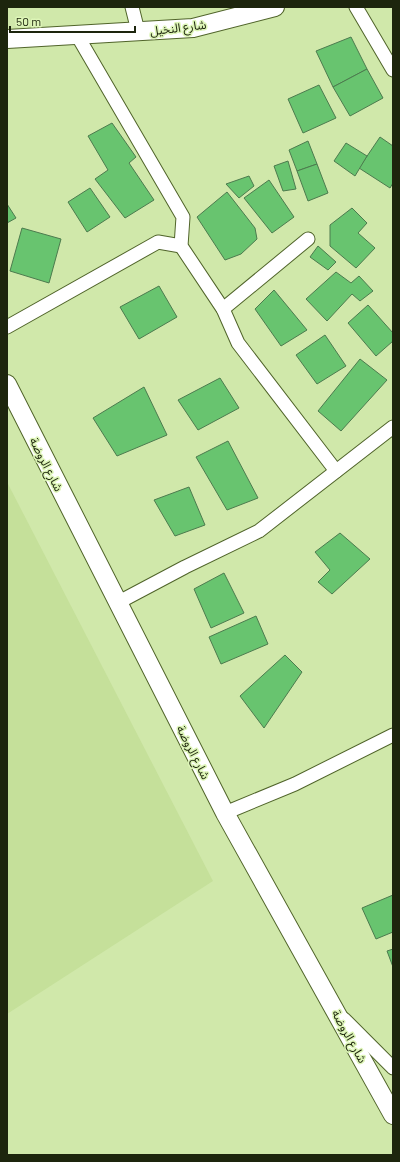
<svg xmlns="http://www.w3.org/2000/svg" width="400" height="1162" font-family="Barlow,'Noto Sans Arabic',sans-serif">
<rect width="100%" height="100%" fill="#d0e8aa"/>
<polygon fill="#c5e09a" points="7,482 213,881 7,1014"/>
<g fill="#68c46f" stroke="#4c7b4e">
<polygon points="351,37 367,69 333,87 316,51"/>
<polygon points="367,69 383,98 350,116 333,87"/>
<polygon points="319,85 336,118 303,133 288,99"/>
<polygon points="112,123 136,157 129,163 154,200 125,218 95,179 108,170 88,136"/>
<polygon points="380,137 393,146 393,183 390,188 359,168"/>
<polygon points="308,141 317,164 297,171 289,150"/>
<polygon points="346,143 367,156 355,176 334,161"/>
<polygon points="288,161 296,189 283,191 274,166"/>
<polygon points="317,164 328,193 308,201 297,171"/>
<polygon points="249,176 254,186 239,198 226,184"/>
<polygon points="269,180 294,217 272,233 244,198"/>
<polygon points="90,188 110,217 87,232 68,202"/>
<polygon points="227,192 255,228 257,239 241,254 225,260 197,217"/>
<polygon points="7,204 16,218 7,223"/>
<polygon points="352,208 367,223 358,233 375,248 356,268 330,246 330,225"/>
<polygon points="22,228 61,239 49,283 10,271"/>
<polygon points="318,246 336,262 328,270 310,257"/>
<polygon points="336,272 351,283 359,276 373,291 360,301 352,294 327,321 306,299"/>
<polygon points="159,286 177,317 139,339 120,307"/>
<polygon points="274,290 307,330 281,346 255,309"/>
<polygon points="368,305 393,333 393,341 376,356 348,323"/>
<polygon points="325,335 346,366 317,384 296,355"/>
<polygon points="360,359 387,380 341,431 318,411"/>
<polygon points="220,378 239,408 198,430 178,400"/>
<polygon points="144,387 167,435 117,456 93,418"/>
<polygon points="228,441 258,498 227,510 196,457"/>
<polygon points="189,487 205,525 175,536 154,500"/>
<polygon points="340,533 370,559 332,594 318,582 330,570 315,552"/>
<polygon points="224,573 244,613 211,628 194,589"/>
<polygon points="256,616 268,644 221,664 209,637"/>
<polygon points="285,655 302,672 264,728 240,696"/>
<polygon points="393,895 393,932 376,939 362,908"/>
<polygon points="393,949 393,967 387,951"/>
</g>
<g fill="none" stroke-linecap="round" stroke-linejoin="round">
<defs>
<g id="street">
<polyline points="132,7 138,31"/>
<polyline points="356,7 393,70"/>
<polyline points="77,35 183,217 181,246 223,309 238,343 336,471"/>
<polyline points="223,309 308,239"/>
<polyline points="7,327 158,242 181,246"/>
<polyline points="119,602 185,567 259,531 393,427"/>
<polyline points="225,813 295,784 393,735"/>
<polyline points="344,1019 393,1068"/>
</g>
<g id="secondary">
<polyline points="7,39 193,28 275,7"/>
<polyline points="7,384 225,813 393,1115"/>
</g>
</defs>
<use href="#street" stroke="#50642a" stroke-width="15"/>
<use href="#secondary" stroke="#50642a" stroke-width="20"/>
<use href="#street" stroke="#fff" stroke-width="13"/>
<use href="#secondary" stroke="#fff" stroke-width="18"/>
</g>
<g text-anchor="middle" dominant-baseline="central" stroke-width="3" stroke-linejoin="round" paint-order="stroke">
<g font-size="12" fill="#1d250d" stroke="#ddf5b7">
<text transform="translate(178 27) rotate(-7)">شارع النخيل</text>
<text transform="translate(47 464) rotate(63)">شارع الروضة</text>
<text transform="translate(194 752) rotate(63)">شارع الروضة</text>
<text transform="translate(350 1036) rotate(61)">شارع الروضة</text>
</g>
</g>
<rect width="400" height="1162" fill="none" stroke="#1d250d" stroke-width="16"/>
<path d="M10 26v6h125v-6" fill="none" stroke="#1d250d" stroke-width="2"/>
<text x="16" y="26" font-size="12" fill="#1d250d" stroke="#ddf5b7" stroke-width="3" paint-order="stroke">50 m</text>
</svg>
